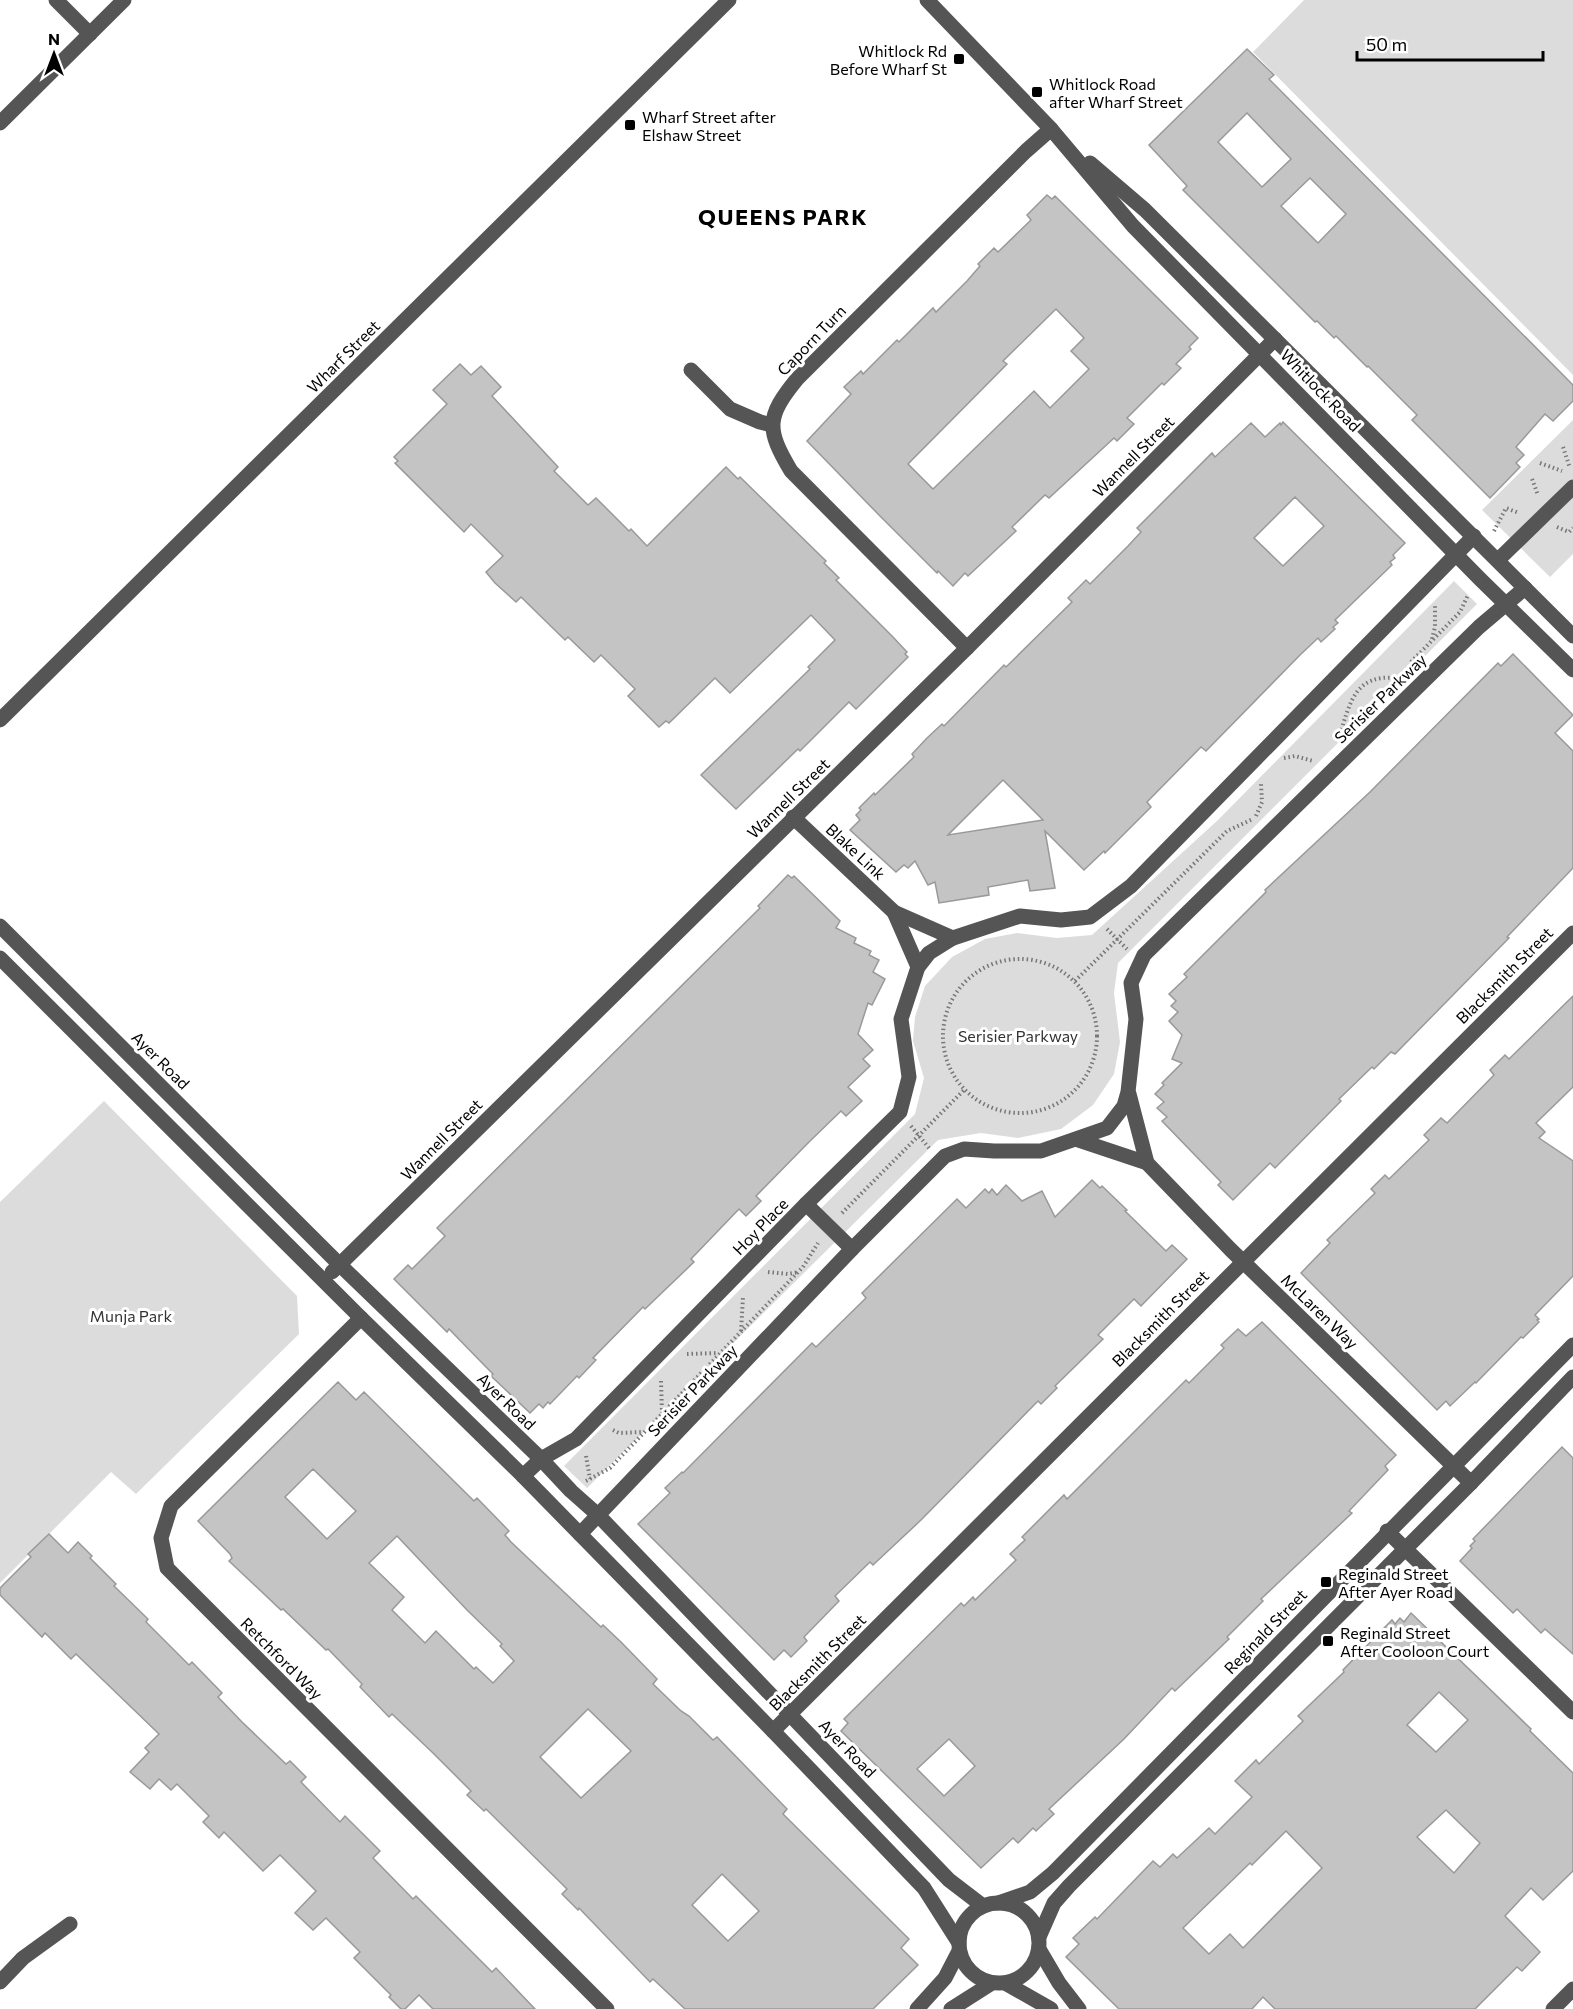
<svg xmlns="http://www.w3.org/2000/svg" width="1573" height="2009" font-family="Commissioner,sans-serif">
<rect width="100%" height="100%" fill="#fff"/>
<g fill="#dcdcdc">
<polygon points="1304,0 1573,0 1573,375 1253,52"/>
<polygon points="1573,420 1573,554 1550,577 1482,510"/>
<polygon points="1454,581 1477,604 1118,963 1114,993 1120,1042 1114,1074 1093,1105 1061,1129 1018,1138 981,1133 938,1140 587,1488 564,1466 915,1114 924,1078 913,1041 915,1017 925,986 952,957 985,939 1017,933 1057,938 1092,935 1218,820"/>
<polygon points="104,1101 297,1296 299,1334 136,1494 111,1472 0,1583 0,1202"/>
</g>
<g fill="#c4c4c4" stroke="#999" stroke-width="1.5" fill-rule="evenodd">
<path d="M1247 49 1274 75 1269 79 1573 385V401L1553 421 1545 414 1516 447 1524 455 1516 463 1520 467 1490 498 1412 420 1417 415 1368 366 1367 367 1336 336 1334 338 1317 321 1315 322 1183 190 1187 186 1149 145ZM1247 113 1291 159 1262 187 1218 142ZM1310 178 1346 214 1318 243 1281 206Z"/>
<path d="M1047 195 1052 199 1055 196 1198 338 1189 347 1191 349 1176 364 1181 368 1164 385 1162 383 1127 418 1134 424 1117 441 1114 438 1049 498 1045 495 1012 527 1016 531 968 576 965 573 953 586 938 571 937 573 878 514 807 441 851 394 844 387 861 371 863 374 897 340 899 342 933 308 936 312 967 281 980 266 978 264 994 248 998 252 1031 220 1027 215ZM1056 309 1084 338 1071 351 1089 369 1050 408 1034 391 933 489 908 464 1007 364 1003 361Z"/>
<polygon points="460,364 471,375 481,366 501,387 492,396 558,467 554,471 588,505 596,498 629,531 631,529 647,546 726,467 738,479 740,477 826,561 824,563 839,578 836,580 892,636 907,652 905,654 908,657 856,709 849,702 800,751 798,749 736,809 701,775 810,669 808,667 835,640 811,615 730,693 715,678 669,723 666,721 659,727 628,696 635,689 601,655 594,662 568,637 565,640 521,597 516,602 495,583 486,572 503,556 471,524 464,532 395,463 398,461 394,457 447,404 433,390"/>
<path d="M1283 422 1405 543 1393 555 1395 558 1390 562 1392 565 1335 620 1338 623 1333 627 1335 629 1321 642 1318 638 1300 655 1206 751 1201 747 1147 802 1151 807 1105 853 1104 851 1084 870 1045 831 1055 888 1030 891 1028 880 988 887 989 895 939 903 935 882 928 885 915 861 908 868 904 865 896 872 850 830 860 820 856 815 861 810 859 808 874 793 875 795 914 757 912 754 927 738 942 724 944 726 1004 665 1006 667 1072 602 1068 598 1086 580 1090 584 1128 546 1141 532 1137 528 1212 453 1215 457 1251 423 1265 437 1280 423 1281 425ZM1295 497 1324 526 1283 566 1254 538ZM1003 780 1043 820 948 835Z"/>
<polygon points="1513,654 1573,715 1555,733 1573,751 1573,868 1507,937 1509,938 1395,1054 1391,1052 1374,1069 1372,1067 1339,1099 1341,1101 1275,1168 1270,1163 1233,1200 1218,1185 1221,1182 1162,1121 1167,1117 1157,1108 1164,1102 1155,1094 1164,1085 1162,1083 1182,1063 1172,1059 1182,1035 1169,1021 1178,1012 1171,1006 1176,1001 1169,994 1187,977 1184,974 1266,892 1265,890 1370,792 1498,663 1501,666"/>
<polygon points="788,875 792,878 794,876 840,921 836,928 856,938 854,943 871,951 869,955 879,960 873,972 885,979 872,1005 868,1003 858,1034 873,1050 863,1059 870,1066 848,1087 862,1101 846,1116 841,1111 809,1142 756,1196 761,1201 746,1216 739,1209 691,1259 694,1262 645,1309 643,1307 593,1358 596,1360 579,1378 577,1376 550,1404 548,1402 543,1408 539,1404 530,1413 491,1376 493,1374 485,1366 449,1329 447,1332 394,1279 408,1265 412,1269 445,1236 437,1228 760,908 758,906"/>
<polygon points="1573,996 1573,1087 1536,1123 1545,1132 1539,1138 1573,1161 1573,1276 1535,1315 1539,1319 1537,1320 1539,1322 1523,1338 1521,1337 1476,1383 1475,1382 1450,1406 1446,1401 1437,1410 1301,1273 1330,1243 1327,1240 1375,1193 1371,1189 1385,1175 1389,1179 1429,1140 1424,1135 1441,1118 1447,1123 1494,1075 1490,1070 1505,1055 1509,1059"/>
<polygon points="1092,1180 1100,1188 1102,1186 1127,1210 1125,1211 1166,1251 1172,1245 1187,1259 1141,1306 1134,1299 1098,1335 1103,1339 1055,1386 1057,1388 1041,1404 1038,1401 921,1520 873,1565 870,1562 835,1596 839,1601 804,1637 807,1641 791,1657 784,1650 774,1660 638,1524 670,1493 665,1488 682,1472 683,1473 812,1343 816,1347 866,1298 862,1293 957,1199 966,1208 985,1189 989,1193 992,1189 997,1195 1006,1185 1022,1201 1042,1191 1055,1217"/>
<path d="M1262 1322 1396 1455 1385 1466 1388 1470 1349 1511 1352 1513 1261 1599 1263 1601 1227 1637 1229 1639 1175 1691 1172 1688 1124 1739 1049 1809 1054 1814 1036 1831 1033 1828 1018 1843 1013 1838 981 1868 841 1731 848 1723 844 1719 961 1603 964 1606 973 1597 975 1600 1016 1560 1010 1554 1025 1540 1022 1537 1064 1495 1067 1499 1186 1380 1189 1383 1224 1348 1221 1345 1238 1329 1246 1336ZM949 1739 975 1766 944 1796 917 1769Z"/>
<path d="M338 1382 356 1400 364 1392 474 1501 477 1498 509 1531 505 1535 511 1542 601 1627 603 1625 621 1642 657 1679 653 1684 681 1711 689 1716 713 1740 717 1737 787 1809 783 1814 909 1939 901 1948 918 1965 873 2009H685L653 1979 650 1982 579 1908 578 1910 562 1894 567 1889 486 1809 484 1811 467 1795 471 1791 433 1753 392 1714 389 1717 360 1687 362 1684 328 1649 326 1650 283 1609 281 1610 229 1561 232 1558 230 1554 198 1521ZM313 1469 356 1511 327 1539 285 1497ZM397 1536 467 1610 502 1644 500 1646 514 1661 493 1683 476 1667 474 1669 436 1631 425 1643 392 1610 404 1597 369 1563ZM588 1709 631 1751 581 1798 540 1757ZM722 1874 759 1911 728 1941 692 1905Z"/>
<polygon points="1562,1447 1573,1458 1573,1654 1545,1629 1541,1633 1517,1609 1513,1613 1460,1561 1472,1548 1470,1546 1475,1541 1473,1539"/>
<polygon points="49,1534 68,1553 78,1542 92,1556 90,1558 116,1584 114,1586 148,1619 146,1622 189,1665 192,1662 222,1693 218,1697 242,1722 286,1764 290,1761 306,1777 301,1782 340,1822 345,1816 380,1851 373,1858 413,1899 416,1896 492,1972 496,1968 535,2009 433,2009 419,1995 405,2009 401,2009 389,1997 391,1995 354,1958 360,1952 326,1918 313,1930 295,1913 316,1891 280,1855 263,1871 224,1832 219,1838 203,1822 209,1816 177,1784 171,1790 159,1779 150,1789 130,1772 149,1752 145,1748 159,1734 76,1654 71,1659 45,1633 42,1637 0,1595 0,1588 31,1557 28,1554"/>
<path d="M1411 1613 1531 1729 1530 1731 1573 1773V1871L1543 1900 1531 1888 1505 1916 1540 1952 1522 1971 1517 1967 1475 2009H1275L1263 1997 1252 2009H1119L1066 1957 1079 1944 1073 1938 1095 1917 1097 1919 1153 1861 1160 1867 1173 1854 1177 1858 1209 1828 1215 1834 1252 1797 1235 1781 1256 1760 1259 1764 1303 1721 1298 1716 1344 1672 1343 1670 1392 1620 1395 1624 1400 1618 1404 1622ZM1439 1692 1468 1720 1436 1752 1407 1725ZM1446 1810 1480 1843 1454 1873 1417 1837ZM1286 1831 1322 1868 1243 1948 1230 1934 1209 1954 1183 1928 1250 1863 1252 1865Z"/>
</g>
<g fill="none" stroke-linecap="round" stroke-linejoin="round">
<g stroke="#777" stroke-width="4" stroke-dasharray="1.5 3" stroke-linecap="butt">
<polyline points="1563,447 1570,468"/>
<polyline points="1540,463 1562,471"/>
<polyline points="1532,479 1538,495"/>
<polyline points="1557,527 1569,532 1573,528"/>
<polyline points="1494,531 1506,508 1519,513"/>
<polyline points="1432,639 1435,627 1435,605"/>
<polyline points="1411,662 1460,612 1468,595"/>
<path d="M1340 734C1350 703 1355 674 1396 678"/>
<polyline points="1284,758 1295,756 1313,761"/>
<polyline points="1256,816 1262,802 1261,784"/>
<polyline points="1107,929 1127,949"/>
<circle cx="1020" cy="1036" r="77"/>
<polyline points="1075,981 1227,831 1253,819"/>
<polyline points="911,1126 929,1148"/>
<polyline points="842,1213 964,1090"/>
<polyline points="768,1272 788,1274 799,1272"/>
<polyline points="741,1331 743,1297"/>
<polyline points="687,1354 718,1353"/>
<polyline points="661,1381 662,1413"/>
<polyline points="613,1430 619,1433 643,1432"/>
<polyline points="586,1456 590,1479"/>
<polyline points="586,1481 610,1468 803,1267 818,1243"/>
</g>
<g stroke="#555" stroke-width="15">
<polyline points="56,0 90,34"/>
<polyline points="927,0 1051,129 1133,226 1480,579 1573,670"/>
<polyline points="0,123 124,0"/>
<polyline points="1090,163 1145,210 1573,636"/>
<polyline points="691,370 730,409 760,422 772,425"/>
<polyline points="1498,560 1573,487"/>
<path d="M967 648 791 471C766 429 766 417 797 379L1026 151 1051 129"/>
<polyline points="0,720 729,0"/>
<polyline points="793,817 894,912 953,938"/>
<polyline points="894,912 918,967"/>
<polyline points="0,926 339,1264 541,1459 571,1491 598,1515 949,1880 983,1906"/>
<polyline points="0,958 361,1318 523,1476 773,1731 924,1888 959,1943"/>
<polyline points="1129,1094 1147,1163"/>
<polyline points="1078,1140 1147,1163 1231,1250 1471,1483"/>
<polyline points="806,1204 852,1249"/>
<polyline points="332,1272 967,648 1275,339"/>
<polyline points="361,1318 171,1506 161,1538 167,1568 607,2009"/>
<polyline points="523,1476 541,1459 576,1439 806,1204 900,1112 909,1077 901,1019 918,967 929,953 953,938 1020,916 1061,920 1090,917 1131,886 1474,536"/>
<polyline points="1387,1531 1573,1712"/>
<polyline points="580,1534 852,1249 945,1156 964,1149 994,1151 1041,1151 1107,1128 1124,1106 1128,1092 1136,1019 1131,983 1144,955 1479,627 1525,588"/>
<polyline points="773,1731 1573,933"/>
<polyline points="998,1903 1030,1892 1053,1873 1573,1345"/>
<circle cx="999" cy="1943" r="40"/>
<polyline points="1039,1937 1054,1903 1069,1886 1471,1483 1573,1377"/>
<polyline points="1039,1949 1059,1983 1079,2009"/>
<polyline points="0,1982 23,1958 70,1924"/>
<polyline points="1005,1983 1051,2009"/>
<polyline points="917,2009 945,1978 959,1951"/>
<polyline points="951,2009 992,1983"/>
<polyline points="1553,2009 1573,1989"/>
</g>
</g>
<g fill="#000" stroke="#fff" stroke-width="2">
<rect x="953" y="53" width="12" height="12" rx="3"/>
<rect x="1031" y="86" width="12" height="12" rx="3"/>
<rect x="624" y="119" width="12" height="12" rx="3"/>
<rect x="1320" y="1576" width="12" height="12" rx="3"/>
<rect x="1322" y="1635" width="12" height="12" rx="3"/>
</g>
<g text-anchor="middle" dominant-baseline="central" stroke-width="6" stroke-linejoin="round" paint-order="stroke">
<g font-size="16" fill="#000" stroke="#fff" text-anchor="start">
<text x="947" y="50" text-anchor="end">Whitlock Rd<tspan x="947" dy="18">Before Wharf St</tspan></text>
<text x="1049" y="83">Whitlock Road<tspan x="1049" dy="18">after Wharf Street</tspan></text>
<text x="642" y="116">Wharf Street after<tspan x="642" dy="18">Elshaw Street</tspan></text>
<text x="1338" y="1573">Reginald Street<tspan x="1338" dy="18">After Ayer Road</tspan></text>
<text x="1340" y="1632">Reginald Street<tspan x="1340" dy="18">After Cooloon Court</tspan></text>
</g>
<g font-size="16" fill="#000" stroke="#fff">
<text transform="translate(811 340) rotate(-46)">Caporn Turn</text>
<text transform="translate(343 356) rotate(-45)">Wharf Street</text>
<text transform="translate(1321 390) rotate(46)">Whitlock Road</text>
<text transform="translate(1133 456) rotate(-45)">Wannell Street</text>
<text transform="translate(1380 698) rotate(-44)">Serisier Parkway</text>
<text transform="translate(788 798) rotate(-44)">Wannell Street</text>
<text transform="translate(856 851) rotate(43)">Blake Link</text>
<text transform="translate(1504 975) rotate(-45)">Blacksmith Street</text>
<text transform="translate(161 1060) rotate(45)">Ayer Road</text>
<text transform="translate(441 1139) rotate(-45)">Wannell Street</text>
<text transform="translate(760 1226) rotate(-46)">Hoy Place</text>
<text transform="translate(1320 1311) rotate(44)">McLaren Way</text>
<text transform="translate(1160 1318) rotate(-45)">Blacksmith Street</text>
<text transform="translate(692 1390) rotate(-46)">Serisier Parkway</text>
<text transform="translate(507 1401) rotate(44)">Ayer Road</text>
<text transform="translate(1265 1631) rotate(-46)">Reginald Street</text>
<text transform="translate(282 1658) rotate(45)">Retchford Way</text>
<text transform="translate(817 1662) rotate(-45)">Blacksmith Street</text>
<text transform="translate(848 1748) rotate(46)">Ayer Road</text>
</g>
<g font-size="16" fill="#333" stroke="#fff">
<text x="1018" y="1035">Serisier Parkway</text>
<text x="131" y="1315">Munja Park</text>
</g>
<g font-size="22" font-weight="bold" letter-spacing="1.5" fill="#000" stroke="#fff">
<text x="783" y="216">QUEENS PARK</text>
</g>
</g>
<g transform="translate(54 54)" stroke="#ffffff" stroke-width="4.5" paint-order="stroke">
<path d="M0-4.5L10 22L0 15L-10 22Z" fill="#000000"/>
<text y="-9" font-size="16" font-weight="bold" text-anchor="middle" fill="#000000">N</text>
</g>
<path d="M1357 51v9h186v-9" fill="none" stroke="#000000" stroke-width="3"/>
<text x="1366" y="51" font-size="18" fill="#000000" stroke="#ffffff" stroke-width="4.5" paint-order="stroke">50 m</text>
</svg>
